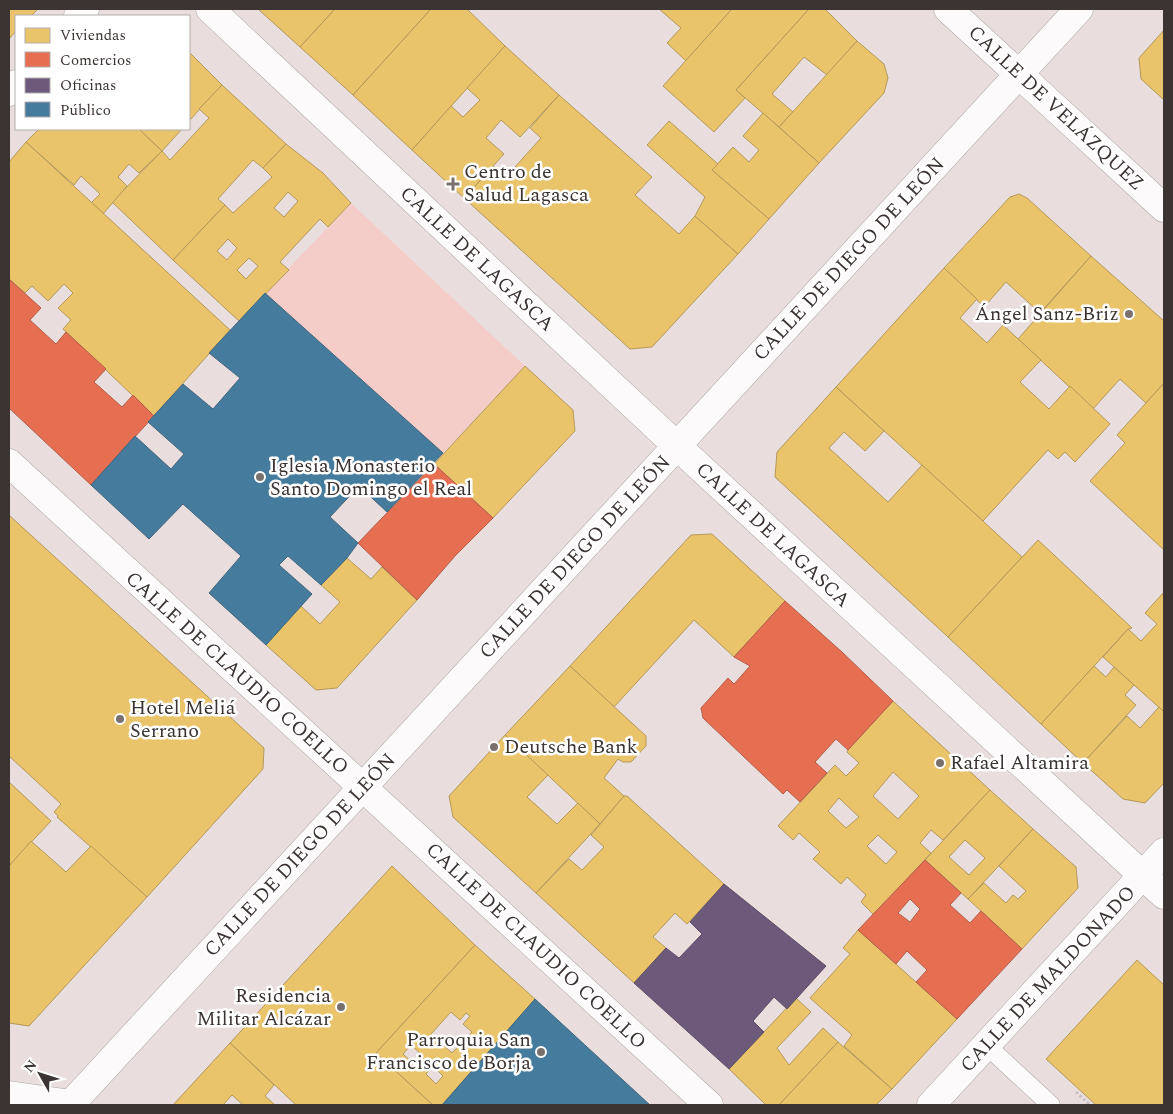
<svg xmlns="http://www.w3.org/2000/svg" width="1173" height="1114" font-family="Spectral,serif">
<rect width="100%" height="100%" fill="#e9dedd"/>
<polygon fill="#f4cdc9" points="351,203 525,366 443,453 265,293"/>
<g fill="#e9c46a" stroke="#b5995a" fill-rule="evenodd">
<polygon points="9,9 38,9 31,16 16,16 16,31 9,39"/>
<polygon points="258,9 335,9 300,47"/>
<polygon points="335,9 431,9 353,95 300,47"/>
<polygon points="431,9 467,9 505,46 412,150 353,95"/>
<polygon points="659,9 732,9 686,61 667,43 681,28"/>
<polygon points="732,9 809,9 736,90 745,98 714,132 663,86"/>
<polygon points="809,9 825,9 857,41 827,75 804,57 772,94 793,112 779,127 736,90"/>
<polygon points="1164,30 1164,100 1141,79 1139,58"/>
<polygon points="857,41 884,64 888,78 884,93 819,163 779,127"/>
<polygon points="505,46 559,95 520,137 501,120 486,138 504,154 464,198 412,150 451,106 463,117 480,100 467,88"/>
<polygon points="189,52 222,85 189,121"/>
<polygon points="222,85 286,144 263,168 253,160 218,199 225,205 173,260 112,202 162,151 170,160 209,118 199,109"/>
<polygon points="559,95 652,177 635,195 679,234 695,216 738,254 652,347 630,349 464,198 494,166 506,177 541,138 530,128"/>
<polygon points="763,113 819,163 769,219 712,170 733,147 749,162 759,150 743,136"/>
<polygon points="669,121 718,164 712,170 769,219 738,254 695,216 705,197 647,145"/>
<polygon points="39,129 139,129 162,151 139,173 129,164 118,177 127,186 103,214 91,203 100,194 81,176 74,185 26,142"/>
<polygon points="139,129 182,129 162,151"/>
<polygon points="26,142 230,330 154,416 63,329 71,320 58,308 73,293 64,284 48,301 32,286 25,293 9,279 9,162"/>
<path d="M286 144 323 173 351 203 328 227 320 219 280 262 289 270 239 321 173 260 225 205 233 213 272 177 263 168ZM288 192 298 201 284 217 274 208ZM228 239 237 248 227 260 217 251ZM249 258 258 266 246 279 237 270Z"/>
<polygon points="1019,194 1027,198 1091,256 1040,313 1006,282 984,307 944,268 1010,197"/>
<polygon points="1091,256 1164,321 1164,383 1146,403 1120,379 1093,409 1018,339"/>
<polygon points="944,268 977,299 960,318 987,343 1003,325 1041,360 1020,382 1049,409 1070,386 1110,424 1075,462 1065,452 1058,459 1048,450 983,521 836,387"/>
<polygon points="525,366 573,410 575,431 493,518 434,464"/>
<polygon points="1164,383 1164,550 1090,481 1125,443 1117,435"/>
<polygon points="836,387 884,431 865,451 844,432 829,448 888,502 922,465 1022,557 948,637 775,477 777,452"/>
<polygon points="10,516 264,748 263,769 147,897 57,817 58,816 54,812 61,804 9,756 9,518"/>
<polygon points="712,534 785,601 734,657 694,620 614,707 570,666 691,535"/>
<polygon points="1038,540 1132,628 1128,629 1041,724 948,637"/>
<polygon points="347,558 371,579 382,567 417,600 337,688 316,690 266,645 301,606 320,624 340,602 321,585"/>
<polygon points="1164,592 1164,712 1103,657 1128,629 1141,641 1157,624 1145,613"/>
<polygon points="570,666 646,736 646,746 631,762 623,762 618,759 604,778 624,796 600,824 505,735"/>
<polygon points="1094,666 1106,677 1114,667 1134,685 1125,695 1136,705 1083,763 1041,724"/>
<path d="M893 701 990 790 943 840 931 830 920 843 931 853 874 915 861 902 866 895 847 877 841 884 813 859 820 852 799 833 793 840 778 826 835 765 846 776 859 763 847 752 848 750ZM893 772 919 796 898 819 873 796ZM839 798 859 817 846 828 828 811ZM878 835 897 852 886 864 867 846Z"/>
<polygon points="1159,707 1164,712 1164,783 1145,803 1123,799 1083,763 1127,716 1140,728"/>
<polygon points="505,735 548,775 527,797 557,824 578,803 600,824 536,893 453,817 449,796"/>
<polygon points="9,782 51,821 9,866"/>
<path d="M990 790 1033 829 968 899 925 860ZM965 840 985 858 969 875 949 857Z"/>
<polygon points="624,796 627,796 724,884 687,924 675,913 653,937 666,948 634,983 536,893 569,859 582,870 604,847 591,835"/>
<polygon points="1033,829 1076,867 1078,888 1022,949 968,899 984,883 1006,903 1013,895 1018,899 1026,891 999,866"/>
<polygon points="31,841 66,872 91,846 147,897 29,1026 9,1023 9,866"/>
<polygon points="392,866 475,945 376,1053 433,1105 296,1105 230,1043"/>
<polygon points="858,930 957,1019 892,1089 844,1046 852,1035 810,998 850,954 843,948"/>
<path d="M475 945 535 999 442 1105H433L376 1053ZM451 1012 460 1020 466 1013 470 1016 463 1024 472 1032 452 1053 431 1034ZM411 1045 422 1055 414 1064 403 1054ZM433 1066 443 1076 436 1084 426 1074Z"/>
<polygon points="1137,960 1164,985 1164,1105 1096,1105 1046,1059"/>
<polygon points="796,998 811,1012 777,1048 789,1065 823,1028 838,1042 779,1105 766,1105 729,1069"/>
<polygon points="838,1042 892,1089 876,1105 779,1105"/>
<polygon points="230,1043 274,1085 265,1096 275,1105 243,1105 232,1095 223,1105 173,1105"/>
</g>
<g fill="#e76f51" stroke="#b45d48" fill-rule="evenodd">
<polygon points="9,279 41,308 30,320 56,344 66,332 106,369 94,382 122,407 133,395 154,416 91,485 9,408"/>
<polygon points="434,464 493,518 455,556 417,600 358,543"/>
<polygon points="785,601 842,652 893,701 848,750 836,739 815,762 827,773 800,802 787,790 783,794 703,718 701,708 728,678 734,684 750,666 734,657"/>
<path d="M925 860 961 893 950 905 970 923 981 911 1022 949 957 1019 916 982 927 970 907 951 896 964 858 930ZM910 899 920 909 910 922 898 913Z"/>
</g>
<polygon fill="#6d597a" stroke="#5e4e65" points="724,884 826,966 787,1009 774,997 753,1021 764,1032 729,1069 634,983 666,948 679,958 702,934 690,922"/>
<g fill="#457b9d" stroke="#42667d">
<polygon points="265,293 443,453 387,512 359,486 330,517 358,543 347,558 321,585 288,556 279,565 312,594 266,645 209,593 241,556 183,504 149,539 91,485 135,436 171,469 184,454 148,422 183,384 213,409 240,378 209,353"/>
<polygon points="535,999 650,1105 442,1105"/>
</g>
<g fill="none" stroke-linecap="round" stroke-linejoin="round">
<defs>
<polyline id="service" points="986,1045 1051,1105"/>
<g id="minor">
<polyline points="210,9 677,446 1164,895"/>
<polyline points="78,16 85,9"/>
<polyline points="9,92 16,84"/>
<polyline points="9,463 709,1105"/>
<polyline points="9,1095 71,1104"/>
<polyline points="931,1105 1164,852"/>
</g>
<polyline id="tertiary" points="70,1105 1079,9"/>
<polyline id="secondary" points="948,9 1164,208"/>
</defs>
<use href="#service" stroke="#aca5a4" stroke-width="19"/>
<use href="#minor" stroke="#aca5a4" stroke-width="29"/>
<use href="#tertiary" stroke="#aca5a4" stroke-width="29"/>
<use href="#secondary" stroke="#aca5a4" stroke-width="29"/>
<polyline stroke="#c4c1c0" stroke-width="3" stroke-dasharray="2.5 2.5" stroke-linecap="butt" points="1076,1092 1090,1105"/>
<use href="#service" stroke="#fcfafa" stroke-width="18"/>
<use href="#minor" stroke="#fcfafa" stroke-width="28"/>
<use href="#tertiary" stroke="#fcfafa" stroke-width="28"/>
<use href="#secondary" stroke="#fcfafa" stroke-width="28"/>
</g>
<g fill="#79706e" stroke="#fff" stroke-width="2">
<path d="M450.5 176.5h5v5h5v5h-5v5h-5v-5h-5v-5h5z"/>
<circle cx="1129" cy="314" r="5"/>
<circle cx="260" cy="477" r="5"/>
<circle cx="120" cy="719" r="5"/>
<circle cx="494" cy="747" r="5"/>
<circle cx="940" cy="763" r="5"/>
<circle cx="341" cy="1007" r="5"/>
<circle cx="541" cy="1052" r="5"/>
</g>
<g text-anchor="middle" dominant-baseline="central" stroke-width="5" stroke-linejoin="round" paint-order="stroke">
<g font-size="20" fill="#3c3433" stroke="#fff">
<text transform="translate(1056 108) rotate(43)">CALLE DE VELÁZQUEZ</text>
<text transform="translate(477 259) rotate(43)">CALLE DE LAGASCA</text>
<text transform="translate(849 259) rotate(-47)">CALLE DE DIEGO DE LEÓN</text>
<text transform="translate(773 535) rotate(43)">CALLE DE LAGASCA</text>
<text transform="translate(575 557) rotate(-47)">CALLE DE DIEGO DE LEÓN</text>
<text transform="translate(237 673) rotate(42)">CALLE DE CLAUDIO COELLO</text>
<text transform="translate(300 855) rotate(-47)">CALLE DE DIEGO DE LEÓN</text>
<text transform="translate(536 946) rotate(43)">CALLE DE CLAUDIO COELLO</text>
<text transform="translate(1048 979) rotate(-47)">CALLE DE MALDONADO</text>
</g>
<g font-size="20" fill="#3c3433" stroke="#fff" text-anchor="start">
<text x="464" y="172">Centro de<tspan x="464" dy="23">Salud Lagasca</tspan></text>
<text x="1119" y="314" text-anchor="end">Ángel Sanz-Briz</text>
<text x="270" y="466">Iglesia Monasterio<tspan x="270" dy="23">Santo Domingo el Real</tspan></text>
<text x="130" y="708">Hotel Meliá<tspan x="130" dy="23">Serrano</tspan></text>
<text x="504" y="747">Deutsche Bank</text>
<text x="950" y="763">Rafael Altamira</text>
<text x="331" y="996" text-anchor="end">Residencia<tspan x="331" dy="23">Militar Alcázar</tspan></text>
<text x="531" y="1040" text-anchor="end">Parroquia San<tspan x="531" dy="23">Francisco de Borja</tspan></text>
</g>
</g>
<rect width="1173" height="1114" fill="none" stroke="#3c3433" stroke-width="20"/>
<rect x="15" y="15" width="175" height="115" fill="#ffffff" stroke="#b1aead"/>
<rect x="25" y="28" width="25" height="15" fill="#e9c46a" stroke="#b1aead"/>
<text x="60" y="40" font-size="15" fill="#3c3433">Viviendas</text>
<rect x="25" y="52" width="25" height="15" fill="#e76f51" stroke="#b1aead"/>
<text x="60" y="65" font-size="15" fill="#3c3433">Comercios</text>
<rect x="25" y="78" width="25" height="15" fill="#6d597a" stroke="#b1aead"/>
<text x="60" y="90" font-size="15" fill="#3c3433">Oficinas</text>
<rect x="25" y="102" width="25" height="15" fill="#457b9d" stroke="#b1aead"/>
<text x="60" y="115" font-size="15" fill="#3c3433">Público</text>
<g transform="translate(40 1074) rotate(309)" stroke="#ffffff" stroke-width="4" paint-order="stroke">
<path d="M0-4L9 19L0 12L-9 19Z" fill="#3c3433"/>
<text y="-8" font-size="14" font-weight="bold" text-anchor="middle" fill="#3c3433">N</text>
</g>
</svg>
